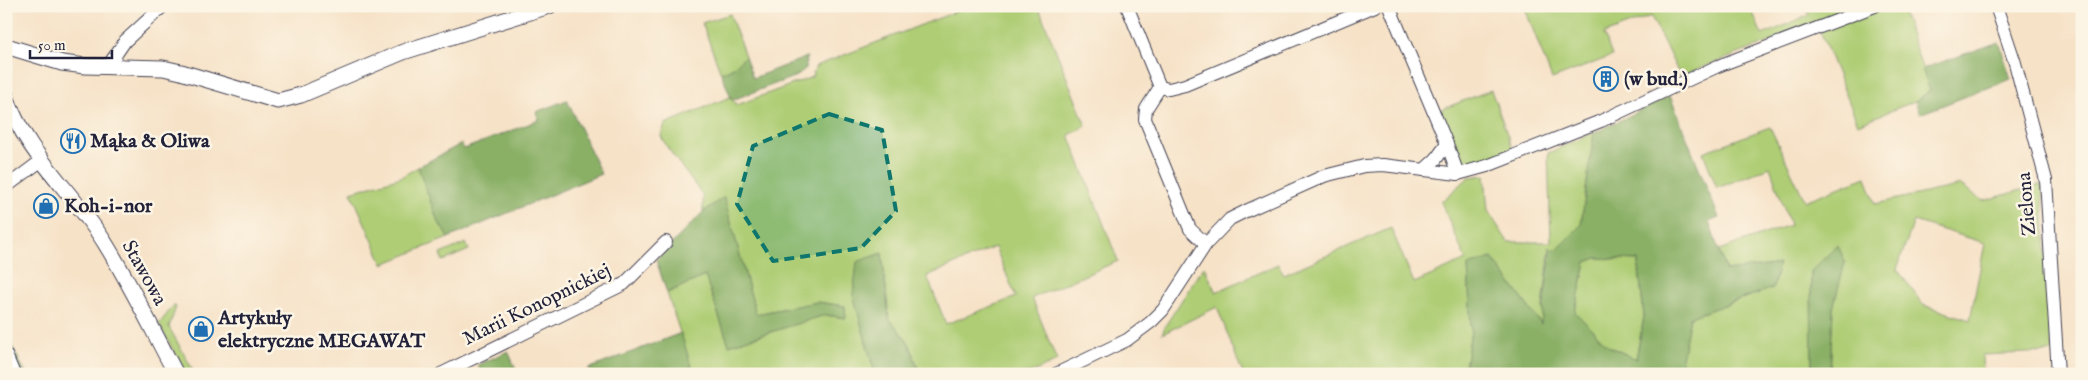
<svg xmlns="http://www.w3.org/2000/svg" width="2088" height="380" font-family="'IM FELL English',serif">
<rect width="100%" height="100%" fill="#fcf5e5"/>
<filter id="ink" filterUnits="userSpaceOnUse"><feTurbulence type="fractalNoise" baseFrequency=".02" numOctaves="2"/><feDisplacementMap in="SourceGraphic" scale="10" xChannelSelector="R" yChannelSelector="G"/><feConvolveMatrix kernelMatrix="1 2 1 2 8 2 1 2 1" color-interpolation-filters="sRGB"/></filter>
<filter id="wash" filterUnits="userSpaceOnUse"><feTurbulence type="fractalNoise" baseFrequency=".0096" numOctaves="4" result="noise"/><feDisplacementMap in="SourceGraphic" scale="20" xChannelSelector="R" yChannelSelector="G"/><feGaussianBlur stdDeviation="1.12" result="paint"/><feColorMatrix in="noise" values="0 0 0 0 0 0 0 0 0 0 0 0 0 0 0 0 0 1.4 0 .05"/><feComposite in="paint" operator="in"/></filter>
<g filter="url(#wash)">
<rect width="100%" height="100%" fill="#f6e2c7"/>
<g fill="#aecd75" stroke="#687858" fill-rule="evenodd">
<path d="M970 6H1038L1086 126 1069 135 1118 261 1032 298 1057 361 1028 374H920L909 343 889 318 882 253 853 295 875 374H689L693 372 667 293 705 276 729 345 825 315 845 318V306L817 302 756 314 724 197 703 212V196L667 147 661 136 665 124 730 97 737 105 812 77 816 66ZM995 247 1016 297 946 324 927 276Z"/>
<polygon points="1524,6 1750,6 1762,35 1809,15 1805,6 1864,6 1680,76 1651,16 1604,34 1612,56 1552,79"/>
<polygon points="1890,6 1901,6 1930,91 1915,101 1858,124 1820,31"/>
<polygon points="730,14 745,56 734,67 721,73 702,23"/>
<polygon points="1491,90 1514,153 1473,166 1461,164 1440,110"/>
<path d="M1770 127 1805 201 1866 177 1875 204 1961 185 1983 201 2042 184 2052 352 1982 355 1983 374H1830L1833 308 1845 262 1811 271 1812 374H1681L1680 368 1690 317 1773 288 1726 271 1719 250 1790 225 1770 167 1717 188 1703 152ZM1914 221 1985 243 1970 320 1923 305 1897 269Z"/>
<polygon points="1594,133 1581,225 1557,249 1551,250 1550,247 1541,324 1492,258 1468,265 1471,331 1464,374 1243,374 1217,307 1162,334 1165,326 1204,266 1216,292 1278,264 1284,274 1391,228 1414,283 1466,260 1441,202 1469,177 1485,175 1488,211 1508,242 1551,242 1548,153"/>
<polygon points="418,167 437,219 448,238 383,264 351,192 401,177"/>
<polygon points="466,243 469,250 443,261 440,254"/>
<polygon points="1596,258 1638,260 1644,317 1636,359 1608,346 1575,312 1586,262"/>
<polygon points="174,305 176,307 169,327 195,374 186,374 159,324"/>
</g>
<g fill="#8ab066" stroke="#566950" fill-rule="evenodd">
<polygon points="1999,42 2011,79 1920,114 1915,101 1930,91 1922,69"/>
<polygon points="745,56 753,78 807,57 805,69 799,75 732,100 721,73 734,67"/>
<path d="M1670 96 1719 218 1709 222 1726 271 1779 264 1773 288 1690 317 1680 368 1681 374H1464L1471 331 1468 265 1492 258 1541 324 1551 250 1557 249 1581 225 1594 133ZM1597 258 1638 260 1644 317 1636 359 1608 346 1575 312 1586 262Z"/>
<polygon points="567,100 601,174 448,238 437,219 418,167 461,144 464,149 539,120 536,112"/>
<polygon points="724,197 756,314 817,302 845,306 846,318 825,315 729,345 705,276 667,293 656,260 703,212"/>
<polygon points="1838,245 1845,262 1833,308 1830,374 1812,374 1811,271"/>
<polygon points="882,253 889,318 909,343 920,374 875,374 853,295 857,262"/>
<polygon points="681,333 693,372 689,374 596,374 588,369"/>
<polygon points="6,334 26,374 17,374 6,347"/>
<polygon points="508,351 518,374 482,374 478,365"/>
</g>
</g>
<g filter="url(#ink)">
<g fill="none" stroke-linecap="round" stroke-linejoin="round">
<defs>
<g id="minor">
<polyline points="1127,6 1160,87 1146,109 1145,119 1190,229 1206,244"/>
<polyline points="1389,6 1447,144 1458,174"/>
<polyline points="1996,6 2015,63 2046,180 2058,374"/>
<polyline points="108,66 125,41 163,6"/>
<polyline points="1160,87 1169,89 1185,85 1375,6"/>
<polyline points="1424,170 1436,159 1447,144"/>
<polyline points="6,187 42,160"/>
<polyline points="6,355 14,374"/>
<polyline points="441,374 624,284 666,242"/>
<polyline points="1056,374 1127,340 1151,322 1163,310 1206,244 1230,219 1246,211 1324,176 1364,166 1383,165 1458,174 1487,166 1601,121 1718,66 1875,6"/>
</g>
<g id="tertiary">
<polyline points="6,46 62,63 85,66 163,68 181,72 278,101 301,95 403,52 549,6"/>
<path d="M6 96C25 153 74 193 105 243 131 285 153 331 176 374"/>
</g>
</defs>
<use href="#minor" stroke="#423f50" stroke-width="14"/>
<use href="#tertiary" stroke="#423f50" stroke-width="17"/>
<use href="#minor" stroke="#fff" stroke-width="12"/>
<use href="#tertiary" stroke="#fff" stroke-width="15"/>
</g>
</g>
<path fill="#0f766e" fill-opacity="0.2" stroke="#0f766e" stroke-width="4" stroke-dasharray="10 6" stroke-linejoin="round" d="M829 114 882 130 896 211 861 248 773 261 737 204 753 146Z"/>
<defs>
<symbol id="building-ring" viewBox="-11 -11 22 22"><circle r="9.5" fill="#fcf5e5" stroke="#1f6fb2" stroke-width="1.5"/><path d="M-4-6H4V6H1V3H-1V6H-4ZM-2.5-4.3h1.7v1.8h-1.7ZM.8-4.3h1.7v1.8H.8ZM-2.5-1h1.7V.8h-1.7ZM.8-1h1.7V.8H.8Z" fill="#1f6fb2"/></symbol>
<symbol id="restaurant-ring" viewBox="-11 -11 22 22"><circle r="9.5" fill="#fcf5e5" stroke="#1f6fb2" stroke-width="1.5"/><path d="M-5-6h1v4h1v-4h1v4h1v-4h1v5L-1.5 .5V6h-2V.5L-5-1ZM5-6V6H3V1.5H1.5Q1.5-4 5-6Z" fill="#1f6fb2"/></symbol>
<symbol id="shop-ring" viewBox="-11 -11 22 22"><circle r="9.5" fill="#fcf5e5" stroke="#1f6fb2" stroke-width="1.5"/><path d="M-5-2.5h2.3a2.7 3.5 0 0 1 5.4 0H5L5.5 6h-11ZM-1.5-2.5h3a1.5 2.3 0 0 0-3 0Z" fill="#1f6fb2"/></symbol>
</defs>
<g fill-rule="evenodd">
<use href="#building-ring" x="1592" y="65" width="28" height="28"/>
<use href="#restaurant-ring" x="59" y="127" width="28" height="28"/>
<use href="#shop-ring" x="32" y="192" width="28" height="28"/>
<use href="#shop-ring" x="187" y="315" width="28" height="28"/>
</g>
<g text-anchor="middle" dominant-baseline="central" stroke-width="5" stroke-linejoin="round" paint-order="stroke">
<g font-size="20" font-weight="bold" fill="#22223b" stroke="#fcf5e5" text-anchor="start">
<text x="1624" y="79">(w bud.)</text>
<text x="90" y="141">Mąka &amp; Oliwa</text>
<text x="64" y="206">Koh-i-nor</text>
<text x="218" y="318">Artykuły<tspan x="218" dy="23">elektryczne MEGAWAT</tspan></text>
</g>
<g font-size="20" fill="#22223b" stroke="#fcf5e5">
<text transform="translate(2027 204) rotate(-95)">Zielona</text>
<text transform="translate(144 273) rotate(61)">Stawowa</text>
<text transform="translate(537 305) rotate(-26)">Marii Konopnickiej</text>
</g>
</g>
<rect width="2088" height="380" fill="none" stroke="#fcf5e5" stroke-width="25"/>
<path d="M30 50v8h82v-8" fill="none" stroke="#22223b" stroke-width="2.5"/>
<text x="38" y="50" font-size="15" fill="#22223b" stroke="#fcf5e5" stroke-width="4" paint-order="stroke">50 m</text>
</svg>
